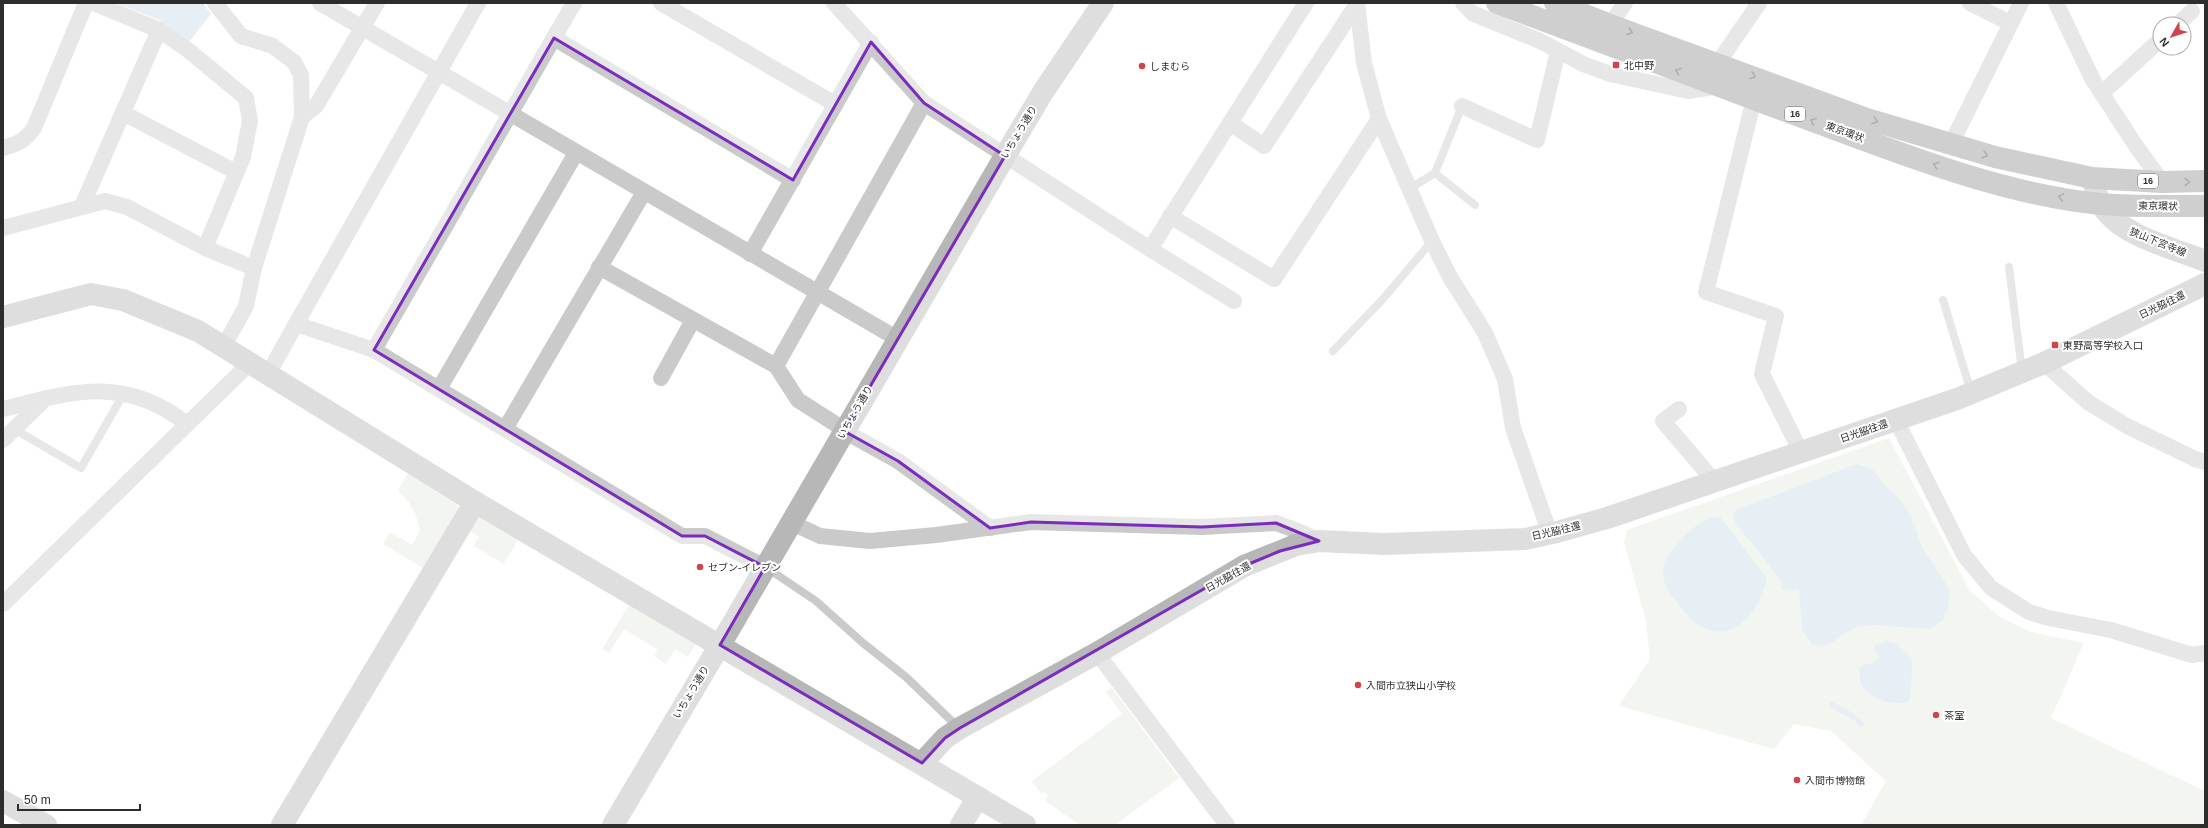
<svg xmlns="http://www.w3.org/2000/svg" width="2208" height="828" font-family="Arial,'Noto Sans JP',sans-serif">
<rect width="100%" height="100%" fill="#fff"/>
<g fill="#e3e9dd">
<polygon points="1889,438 1970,591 2000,617 2031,632 2084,643 2051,718 2205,791 2205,825 1861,825 1886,781 1831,731 1794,724 1774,749 1619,706 1650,659 1646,621 1624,542 1627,530"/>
<path d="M409 472 455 499 459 509 423 568 383 544 390 532 412 545 420 531C416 511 412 505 398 490Z"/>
<polygon points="482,516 519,538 504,564 473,546 479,537 466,529 473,519"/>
<polygon points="631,602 697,643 688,657 675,649 666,664 654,656 658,650 624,629 609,653 602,649"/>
<polygon points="1112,688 1179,778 1115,825 1082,825 1075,822 1044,800 1048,796 1046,793 1041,794 1032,781 1122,714 1106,692"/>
</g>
<g fill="#cbdbe7">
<polygon points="116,3 203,3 211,14 188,43 159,20"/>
<polygon points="1857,464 1868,467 1875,472 1887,488 1895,494 1908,510 1923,549 1945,582 1950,593 1948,607 1943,620 1930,629 1875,625 1859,626 1846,632 1828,645 1817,646 1812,644 1802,630 1799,589 1782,590 1781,582 1769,565 1735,522 1733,514 1736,510"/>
<path d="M1720 517 1767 578C1760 609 1737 645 1700 626 1691 622 1686 613 1679 605 1672 596 1665 589 1663 576 1662 560 1673 548 1684 537 1694 527 1704 517 1720 517Z"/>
<path d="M1886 641 1897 644 1912 659C1912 667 1912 698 1908 702 1892 706 1868 699 1861 683 1859 680 1860 673 1859 668L1864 664H1872L1879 657 1873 646Z"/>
<polygon points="1830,701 1848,710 1865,723 1860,728 1855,721 1830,707"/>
</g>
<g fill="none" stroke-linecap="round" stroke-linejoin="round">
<g stroke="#cacaca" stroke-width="8">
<polyline points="1435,173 1475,205"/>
<polyline points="1409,189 1435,173 1462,106"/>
<polyline points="2009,267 2022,371"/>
<polyline points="1943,300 1971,392"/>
<polyline points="1333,351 1382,300 1432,241"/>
<polyline points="14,429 81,468 124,393"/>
<polyline points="767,568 816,601 863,643 906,677 959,728"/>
</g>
<g stroke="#cacaca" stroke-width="16">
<polyline points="94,3 159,30 188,50 246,98 250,121 243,157 205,248"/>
<polyline points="215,3 241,36 273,46 294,62 301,75 302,117"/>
<polyline points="320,3 898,339"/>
<polyline points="661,3 835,104"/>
<polyline points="834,3 924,103 1150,249 1234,301"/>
<polyline points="1357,3 1364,63 1379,119 1432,241 1450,277 1485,333 1505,379 1513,428 1550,534"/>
<polyline points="1463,3 1472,13 1540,41 1583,64 1610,74 1688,91 1719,86"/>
<polyline points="1970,3 2010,23"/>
<polyline points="2056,3 2093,80 2136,146 2162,182"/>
<polyline points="2178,24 2192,11"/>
<polyline points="1610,25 1625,3"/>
<polyline points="554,38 793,180"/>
<polyline points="1718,63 1759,3"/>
<polyline points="2102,93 2160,40"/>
<polyline points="1754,99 1706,292 1776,316 1762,374 1801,452"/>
<polyline points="924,103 776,366 798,400 834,423 844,431 898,461 990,528"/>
<polyline points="1462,106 1537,140 1558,51"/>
<polyline points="123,113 236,172"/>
<polyline points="1230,123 1264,146 1357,4"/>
<polyline points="1951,144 2021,3"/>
<path d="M3 148C17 144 25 141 34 128L86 3"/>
<polyline points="82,206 159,30"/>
<polyline points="1170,216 1274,279 1379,119"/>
<polyline points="3,228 105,201 127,207 205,248 254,268"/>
<polyline points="1150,249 1306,3"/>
<polyline points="750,254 871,42"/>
<polyline points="599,267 776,366"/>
<polyline points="296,324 478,3"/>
<polyline points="224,346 246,306 254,268 302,117 316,106 377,3"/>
<polyline points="374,350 574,3"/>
<polyline points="2044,363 2089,403 2127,426 2195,459 2205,462"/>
<polyline points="268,374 296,324 374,350 682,536 705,536 765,567"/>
<polyline points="661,378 693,320"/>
<polyline points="439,389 576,153"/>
<path d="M3 409C73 391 125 375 187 424"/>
<polyline points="1679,409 1663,421 1714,481"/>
<polyline points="1896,420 1964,555 1991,588 2029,612 2048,618 2111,630 2192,655 2205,653"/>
<polyline points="505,429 644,192"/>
<polyline points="3,440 46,398"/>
<polyline points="790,522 820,536 870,541 936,535 1031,522 1202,527 1276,523 1298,531 1319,541"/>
<polyline points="3,604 251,362"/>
<polyline points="1097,653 1227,825"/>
</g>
<g stroke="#b7b7b7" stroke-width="22">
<path d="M2092 178C2095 186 2096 197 2101 204 2119 236 2173 248 2205 261"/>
<polyline points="3,317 91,294 123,300 198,331 475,502 1025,825"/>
<polyline points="922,763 945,738 960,728 1097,653 1244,566 1296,545 1319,541 1384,544 1525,539 1557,532 1607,518 1957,399 2044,363 2205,284"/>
<polyline points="3,801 46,825"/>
<polyline points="282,825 475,502"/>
<polyline points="613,825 730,628 1005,156 1043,92 1103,3"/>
<polyline points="961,825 978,797"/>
</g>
<g stroke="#949494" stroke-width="22">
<path d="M1497 3C1593 39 1688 74 1783 110 1882 146 1995 194 2101 204 2135 207 2170 206 2205 206"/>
<polyline points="1555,3 1610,25 1867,119 1995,157 2092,178 2162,182 2205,181"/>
</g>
</g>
<defs><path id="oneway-chevron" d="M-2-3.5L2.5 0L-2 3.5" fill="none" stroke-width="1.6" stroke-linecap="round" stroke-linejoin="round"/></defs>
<g stroke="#515151">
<use href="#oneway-chevron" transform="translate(1630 32) rotate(20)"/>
<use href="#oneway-chevron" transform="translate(1678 71) rotate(-160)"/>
<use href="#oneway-chevron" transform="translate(1753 76) rotate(20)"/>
<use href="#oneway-chevron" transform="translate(1813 121) rotate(-160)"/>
<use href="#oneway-chevron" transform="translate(1875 121) rotate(17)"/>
<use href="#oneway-chevron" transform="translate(1985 155) rotate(17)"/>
<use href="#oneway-chevron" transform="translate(1936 165) rotate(-161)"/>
<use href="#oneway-chevron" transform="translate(2187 182) rotate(-1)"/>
<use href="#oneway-chevron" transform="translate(2061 197) rotate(-170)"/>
</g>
<path d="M0 0H2208V828H0ZM554 38 793 180 871 42 924 103 1005 156 844 431 898 461 990 528 1031 522 1202 527 1276 523 1319 541 1280 551 1244 566 960 728 945 738 922 763 720 645 765 567 705 536H682L374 350Z" fill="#fff" fill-opacity=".55" fill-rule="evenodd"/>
<path fill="none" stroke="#7b2cbf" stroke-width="3" stroke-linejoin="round" d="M554 38 793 180 871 42 924 103 1005 156 844 431 898 461 990 528 1031 522 1202 527 1276 523 1319 541 1280 551 1244 566 960 728 945 738 922 763 720 645 765 567 705 536H682L374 350Z"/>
<g fill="#cf454b" stroke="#fff" stroke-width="1.5">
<rect x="1612" y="61" width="8" height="8" rx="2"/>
<circle cx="1142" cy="66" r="4"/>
<rect x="2051" y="341" width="8" height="8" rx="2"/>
<circle cx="700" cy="567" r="4"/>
<circle cx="1358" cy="685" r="4"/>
<circle cx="1936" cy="715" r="4"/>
<circle cx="1797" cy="780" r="4"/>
</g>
<g text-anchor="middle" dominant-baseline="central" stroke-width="4" stroke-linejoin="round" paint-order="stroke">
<g fill="#fff" stroke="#6c6c6c" stroke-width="1">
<rect x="1785" y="107" width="20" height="14" rx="3"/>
<rect x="2138" y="174" width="20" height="14" rx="3"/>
</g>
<g font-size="9" font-weight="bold" fill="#2d2d2d">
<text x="1795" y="114">16</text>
<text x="2148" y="181">16</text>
</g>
<g font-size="10" fill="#2d2d2d" stroke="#fff" text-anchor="start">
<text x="1624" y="65">北中野</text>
<text x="1150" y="66">しまむら</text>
<text x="2063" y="345">東野高等学校入口</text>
<text x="708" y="567">セブン-イレブン</text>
<text x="1366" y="685">入間市立狭山小学校</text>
<text x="1944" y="715">茶室</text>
<text x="1805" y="780">入間市博物館</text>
</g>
<g font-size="10" fill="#2d2d2d" stroke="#fff">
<text transform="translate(1019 132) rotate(-59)">いちょう通り</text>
<text transform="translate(1845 132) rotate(20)">東京環状</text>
<text transform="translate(2158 206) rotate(1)">東京環状</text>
<text transform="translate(2158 242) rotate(22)">狭山下宮寺線</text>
<text transform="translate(2162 305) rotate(-26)">日光脇往還</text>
<text transform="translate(855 412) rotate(-60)">いちょう通り</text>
<text transform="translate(1864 431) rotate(-19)">日光脇往還</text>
<text transform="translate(1556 531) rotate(-13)">日光脇往還</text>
<text transform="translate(1228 577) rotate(-29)">日光脇往還</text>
<text transform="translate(691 692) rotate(-59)">いちょう通り</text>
</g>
</g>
<rect width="2208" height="828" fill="none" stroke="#2d2d2d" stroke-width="8"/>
<g transform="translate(2172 36) rotate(231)"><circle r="19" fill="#ffffff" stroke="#ababab"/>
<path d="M0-3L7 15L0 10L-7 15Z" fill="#cf454b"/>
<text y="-6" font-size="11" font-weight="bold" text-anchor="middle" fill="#2d2d2d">N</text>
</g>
<path d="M18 804v6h122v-6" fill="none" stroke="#2d2d2d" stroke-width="2"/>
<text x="24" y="804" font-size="12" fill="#2d2d2d" stroke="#ffffff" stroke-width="3" paint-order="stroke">50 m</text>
</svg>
